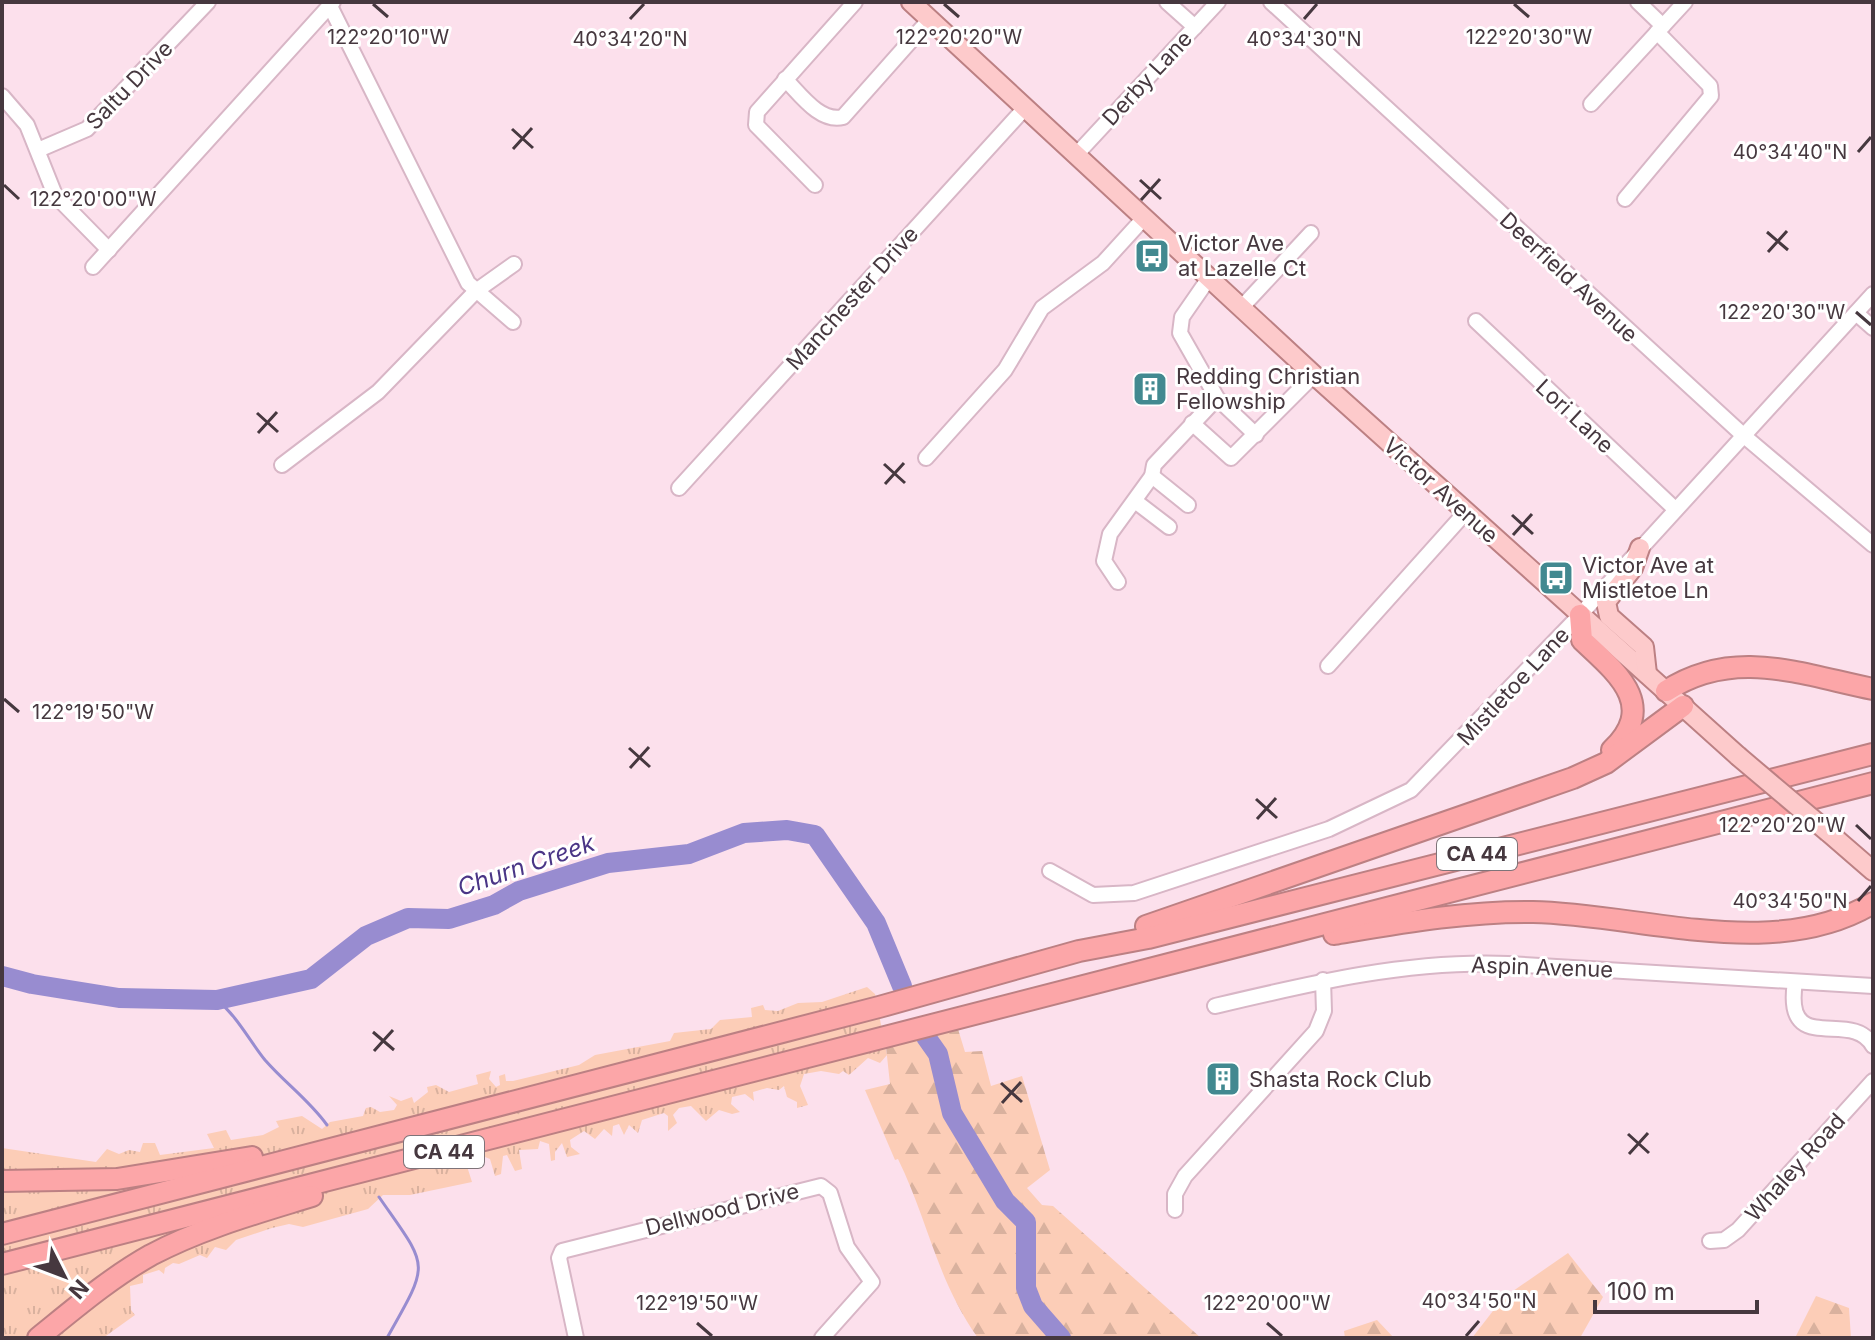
<svg xmlns="http://www.w3.org/2000/svg" width="1875" height="1340" font-family="Inter,sans-serif">
<defs>
<pattern id="grass-tufts" width="24" height="20" patternUnits="userSpaceOnUse" patternTransform="scale(2)"><rect width="24" height="20" fill="#fccdb7"/><path d="M3 7l-1-3M5 7V3M7 7l1-3M15 17l-1-3M17 17v-4M19 17l1-3" fill="none" stroke="#d9b19e"/></pattern>
<pattern id="forest-firs" width="22" height="20" patternUnits="userSpaceOnUse" patternTransform="scale(2)"><rect width="22" height="20" fill="#fccdb7"/><path d="M5 1l3.5 6h-7zM16 11l3.5 6h-7z" fill="#d9b19e"/></pattern>
</defs>
<rect width="100%" height="100%" fill="#fce0ec"/>
<polygon fill="url(#grass-tufts)" points="867,987 875,994 887,1055 880,1063 868,1058 849,1075 843,1071 839,1074 821,1071 804,1074 800,1086 808,1105 797,1108 797,1102 787,1097 784,1086 779,1090 767,1088 753,1092 754,1101 745,1094 732,1097 731,1104 740,1112 732,1114 719,1110 706,1121 691,1106 679,1108 673,1115 677,1123 668,1131 668,1116 664,1113 642,1120 638,1133 629,1125 624,1135 619,1124 613,1126 612,1136 604,1129 595,1139 584,1131 570,1140 571,1147 580,1154 567,1157 562,1143 555,1152 555,1160 551,1161 549,1144 540,1141 538,1149 519,1150 522,1169 515,1171 507,1155 503,1156 501,1174 495,1176 490,1159 480,1155 465,1160 472,1182 410,1195 383,1195 368,1209 303,1227 289,1224 272,1228 236,1240 226,1250 215,1247 207,1258 200,1255 179,1264 173,1263 165,1268 164,1274 159,1270 143,1275 143,1283 130,1286 131,1310 135,1315 103,1338 2,1338 2,1148 96,1162 107,1149 119,1154 129,1150 140,1152 143,1143 155,1143 160,1155 214,1148 207,1134 226,1130 231,1140 263,1135 279,1127 276,1121 302,1116 322,1129 330,1122 363,1116 366,1108 371,1107 380,1112 394,1110 397,1105 389,1096 401,1101 412,1097 414,1103 428,1092 427,1087 436,1085 449,1092 478,1084 476,1075 491,1071 489,1079 496,1087 500,1085 499,1076 505,1074 506,1081 513,1081 579,1065 595,1055 670,1041 674,1033 711,1029 720,1020 752,1017 751,1008 763,1005 765,1010 778,1011 798,1003 822,1002"/>
<g fill="url(#forest-firs)">
<path d="M958 1029 965 1052 982 1051 991 1086 1022 1076 1050 1170 1027 1188 1042 1205 1053 1206 1201 1338H978C937 1281 928 1220 898 1159L895 1160 865 1090 890 1084 886 1047Z"/>
<polygon points="1568,1253 1603,1297 1580,1338 1472,1338 1503,1298"/>
<polygon points="1816,1296 1849,1308 1851,1338 1795,1338"/>
<polygon points="1377,1320 1394,1338 1345,1338 1344,1331"/>
</g>
<g fill="none" stroke-linecap="round" stroke-linejoin="round">
<g stroke="#988cd0" stroke-width="3">
<path d="M217 1000C237 1016 249 1040 265 1060 285 1083 309 1100 327 1125"/>
<path d="M379 1197C429 1269 431 1260 387 1338"/>
</g>
<g stroke="#988cd0" stroke-width="20">
<polyline points="2,976 32,984 119,998 217,1000 311,979 366,936 408,918 449,919 494,905 519,891 608,863 689,854 744,833 787,830 815,835 876,923 902,986"/>
<polyline points="926,1037 938,1054 952,1113 1005,1201 1026,1222 1026,1288 1033,1306 1061,1338"/>
</g>
<defs>
<g id="minor">
<polyline points="1167,2 1195,27"/>
<polyline points="1271,2 1743,435 1873,545"/>
<polyline points="1638,2 1663,26"/>
<polyline points="330,6 468,283 513,322"/>
<path d="M785 79C800 94 820 123 843 117L930 19"/>
<polyline points="2,96 27,125 55,195 109,250"/>
<polyline points="1591,104 1685,2"/>
<polyline points="38,150 87,129 208,2"/>
<polyline points="1076,155 1218,2"/>
<polyline points="815,185 756,125 757,112 855,2"/>
<polyline points="1625,199 1711,96 1710,86 1657,32"/>
<polyline points="93,267 333,2"/>
<polyline points="1209,278 1182,317 1180,333 1217,398 1256,435"/>
<polyline points="1241,308 1311,233"/>
<polyline points="1856,313 1873,328"/>
<polyline points="1476,321 1675,509"/>
<polyline points="1192,423 1231,458 1314,375"/>
<polyline points="926,458 1005,370 1042,308 1103,263 1144,218"/>
<polyline points="282,465 378,392 476,291 514,264"/>
<polyline points="1152,476 1188,505"/>
<polyline points="679,488 1025,108"/>
<polyline points="1135,501 1169,527"/>
<polyline points="1118,582 1104,561 1110,534 1152,476 1154,465 1217,398"/>
<polyline points="1328,666 1465,513"/>
<polyline points="1050,871 1093,895 1134,893 1329,829 1411,790 1580,615 1873,294"/>
<path d="M1795 982C1783 1059 1852 1007 1873 1046"/>
<path d="M1215 1006C1312 983 1408 960 1508 964L1873 986"/>
<polyline points="1175,1210 1175,1194 1185,1176 1316,1031 1324,1011 1323,980"/>
<polyline points="1710,1241 1724,1240 1738,1230 1873,1081"/>
<polyline points="576,1338 559,1258 562,1251 821,1186 830,1193 847,1247 872,1282 822,1338"/>
</g>
<g id="major">
<polyline points="911,2 1314,375 1738,756"/>
<polyline points="1640,548 1633,568 1606,602 1609,616 1644,647 1647,674"/>
<polyline points="1828,832 1873,871"/>
</g>
<g id="highway">
<path d="M1580 615 1582 640C1616 672 1659 705 1612 750"/>
<path d="M1666 691C1734 647 1799 674 1873 689"/>
<polyline points="1146,926 1573,778 1606,763 1683,706"/>
<path d="M1334 934C1400 923 1466 911 1533 912 1641 914 1774 963 1873 903"/>
<polyline points="2,1181 117,1179 252,1157"/>
<polyline points="2,1234 879,1007 1079,951 1148,938 1873,754"/>
<polyline points="2,1264 1873,783"/>
<path d="M38 1338C74 1309 110 1278 151 1255 202 1228 257 1213 312 1196"/>
</g>
</defs>
<use href="#minor" stroke="#d8b6c6" stroke-width="18"/>
<use href="#major" stroke="#bc8083" stroke-width="22"/>
<use href="#highway" stroke="#bc8083" stroke-width="24"/>
<use href="#minor" stroke="#fff" stroke-width="14"/>
<use href="#major" stroke="#fdcacb" stroke-width="18"/>
<use href="#highway" stroke="#fca6a8" stroke-width="20"/>
<defs>
<polyline id="major-bridge" points="1738,756 1828,832"/>
</defs>
<use href="#major-bridge" stroke="#bc8083" stroke-width="22" stroke-linecap="butt"/>
<use href="#major-bridge" stroke="#fdcacb" stroke-width="18"/>
</g>
<path fill="none" stroke="#46383f" stroke-width="3" d="M373 4 388 17M944 4 959 17M1514 4 1529 17M630 19 644 4M1304 19 1317 4M512 129 533 148M513 149 532 128M1858 152 1871 137M1140 180 1161 199M4 185 19 199M1141 200 1160 179M1767 232 1788 250M1768 252 1787 231M1856 312 1871 325M257 413 278 432M258 433 277 412M884 464 905 483M885 484 904 463M1512 515 1533 534M1513 535 1532 514M4 699 19 712M629 748 650 767M630 768 649 747M1256 799 1277 818M1257 819 1276 798M1856 825 1871 839M1858 901 1871 886M373 1032 394 1050M374 1051 393 1030M1001 1083 1022 1102M1002 1103 1021 1082M1628 1134 1649 1153M1629 1154 1648 1133M697 1323 712 1336M1267 1323 1282 1336M1466 1336 1479 1321"/>
<defs>
<symbol id="bus-square" viewBox="-11 -11 22 22"><rect x="-9" y="-9" width="18" height="18" rx="4" fill="#428990" stroke="#fff"/><path d="M-5-6H5V4H4V6H2V4H-2V6H-4V4H-5ZM-3.5-4V0h7V-4ZM-3.5 1.2v1.5H-2V1.2ZM2 1.2v1.5H3.5V1.2Z" fill="#fff"/></symbol>
<symbol id="building-square" viewBox="-11 -11 22 22"><rect x="-9" y="-9" width="18" height="18" rx="4" fill="#428990" stroke="#fff"/><path d="M-4-6H4V6H1V3H-1V6H-4ZM-2.5-4.3h1.7v1.8h-1.7ZM.8-4.3h1.7v1.8H.8ZM-2.5-1h1.7V.8h-1.7ZM.8-1h1.7V.8H.8Z" fill="#fff"/></symbol>
</defs>
<g fill-rule="evenodd">
<use href="#bus-square" x="1132" y="236" width="40" height="40"/>
<use href="#building-square" x="1130" y="369" width="40" height="40"/>
<use href="#bus-square" x="1536" y="558" width="40" height="40"/>
<use href="#building-square" x="1203" y="1059" width="40" height="40"/>
</g>
<g text-anchor="middle" dominant-baseline="central" stroke-width="6" stroke-linejoin="round" paint-order="stroke">
<g fill="#fff" stroke="#7e7479" stroke-width="2">
<rect x="1437" y="838" width="80" height="32" rx="6"/>
<rect x="404" y="1136" width="80" height="32" rx="6"/>
</g>
<g font-size="20" font-weight="bold" fill="#46383f">
<text x="1477" y="854">CA 44</text>
<text x="444" y="1152">CA 44</text>
</g>
<g font-size="22" fill="#46383f" stroke="#fff">
<text transform="translate(1147 78) rotate(-47)">Derby Lane</text>
<text transform="translate(129 85) rotate(-46)">Saltu Drive</text>
<text transform="translate(1569 277) rotate(43)">Deerfield Avenue</text>
<text transform="translate(852 298) rotate(-48)">Manchester Drive</text>
<text transform="translate(1575 416) rotate(43)">Lori Lane</text>
<text transform="translate(1441 490) rotate(42)">Victor Avenue</text>
<text transform="translate(1513 686) rotate(-47)">Mistletoe Lane</text>
<text transform="translate(1542 967) rotate(2)">Aspin Avenue</text>
<text transform="translate(1795 1167) rotate(-48)">Whaley Road</text>
<text transform="translate(722 1209) rotate(-14)">Dellwood Drive</text>
</g>
<g font-size="22" fill="#46383f" stroke="#fff" text-anchor="start">
<text x="1178" y="243">Victor Ave<tspan x="1178" dy="25">at Lazelle Ct</tspan></text>
<text x="1176" y="376">Redding Christian<tspan x="1176" dy="25">Fellowship</tspan></text>
<text x="1582" y="565">Victor Ave at<tspan x="1582" dy="25">Mistletoe Ln</tspan></text>
<text x="1249" y="1079">Shasta Rock Club</text>
</g>
<g font-size="24" font-style="italic" fill="#4a3586" stroke="#fff">
<text transform="translate(526 865) rotate(-19)">Churn Creek</text>
</g>
</g>
<g font-size="20" text-anchor="middle" fill="#46383f" stroke="#fff" stroke-width="6" stroke-linejoin="round" paint-order="stroke">
<text x="388" y="44">122°20'10"W</text>
<text x="959" y="44">122°20'20"W</text>
<text x="1529" y="44">122°20'30"W</text>
<text x="630" y="46">40°34'20"N</text>
<text x="1304" y="46">40°34'30"N</text>
<text x="1790" y="159">40°34'40"N</text>
<text x="93" y="206">122°20'00"W</text>
<text x="1782" y="319">122°20'30"W</text>
<text x="93" y="719">122°19'50"W</text>
<text x="1782" y="832">122°20'20"W</text>
<text x="1790" y="908">40°34'50"N</text>
<text x="1479" y="1308">40°34'50"N</text>
<text x="697" y="1310">122°19'50"W</text>
<text x="1267" y="1310">122°20'00"W</text>
</g>
<rect width="1875" height="1340" fill="none" stroke="#46383f" stroke-width="8"/>
<g transform="translate(64 1276) rotate(132)" stroke="#ffffff" stroke-width="6" paint-order="stroke">
<path d="M0-6L14 30L0 20L-14 30Z" fill="#46383f"/>
<text y="-12" font-size="22" font-weight="bold" text-anchor="middle" fill="#46383f">N</text>
</g>
<path d="M1595 1300v12h162v-12" fill="none" stroke="#46383f" stroke-width="4"/>
<text x="1607" y="1300" font-size="24" fill="#46383f" stroke="#ffffff" stroke-width="6" paint-order="stroke">100 m</text>
</svg>
